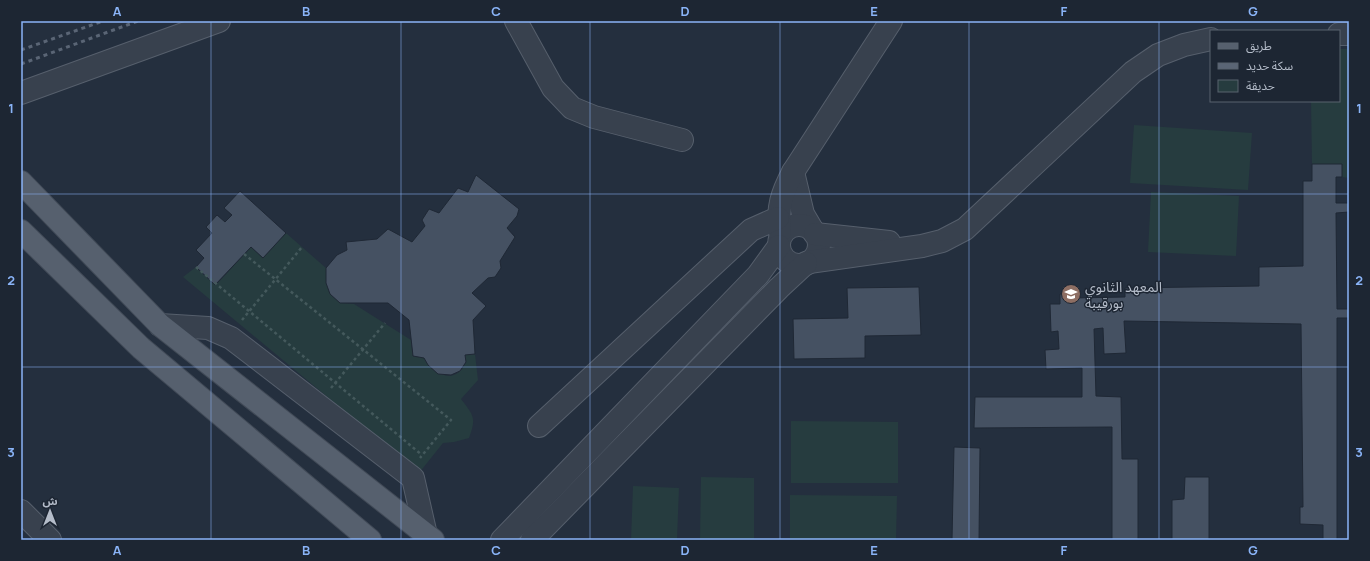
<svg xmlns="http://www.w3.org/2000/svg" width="1370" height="561" font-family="Manrope,'Noto Sans Arabic',sans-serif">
<rect width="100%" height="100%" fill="#242f3e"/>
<g fill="#263c3f">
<polygon points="1339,49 1349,49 1349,178 1342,177 1342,164 1312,164 1311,101 1339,101"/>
<polygon points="1134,125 1252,133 1248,190 1130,183"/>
<polygon points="1151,192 1239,196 1236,256 1148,252"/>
<path d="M286 233 326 268V283L330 294 340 303 354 304 411 340 413 356 424 358C431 370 449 384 461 370 463 368 464 365 466 362L465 355 475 354 478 380 461 399C473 415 477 417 469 438L454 442 443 443 419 473 183 277 196 267 216 285 251 247 263 258Z"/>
<polygon points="791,421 898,422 898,483 791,483"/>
<polygon points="701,477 754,478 754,540 700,540"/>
<polygon points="633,486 679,488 677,540 631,540"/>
<polygon points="790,495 897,496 896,540 790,540"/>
</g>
<g fill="#455162" stroke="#1f2835">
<polygon points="1312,164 1342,164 1342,177 1336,177 1336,203 1349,203 1349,212 1336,213 1337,309 1349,309 1349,318 1337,318 1337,540 1323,540 1323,525 1300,524 1300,507 1303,507 1301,324 1124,321 1126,353 1104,354 1103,328 1094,329 1096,396 1121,397 1122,459 1138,459 1138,540 1112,540 1112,427 974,428 975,397 1082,397 1082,368 1046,369 1045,350 1059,349 1058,331 1051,332 1050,304 1060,304 1060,294 1072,294 1072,298 1125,297 1125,288 1259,286 1259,267 1303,266 1303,181 1312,181"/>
<polygon points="476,175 519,209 517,216 507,228 515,237 500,261 501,268 495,277 488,278 472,293 486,306 473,320 475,354 465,355 466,362 460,371 451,375 438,374 428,365 424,358 413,356 409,320 388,303 340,303 330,294 326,283 326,268 337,255 347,250 346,242 377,239 388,229 412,242 425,226 422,220 429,209 439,213 458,188 468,192"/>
<polygon points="240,191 286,233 263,258 251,247 215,285 196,267 204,258 196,250 212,233 206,227 217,215 225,222 232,215 224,208"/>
<polygon points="919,287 921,335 865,336 865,358 794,359 793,319 848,318 847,288"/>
<polygon points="954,447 980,448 979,540 952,540"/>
<polygon points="1185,477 1209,477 1209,540 1172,540 1172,500 1184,499"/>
</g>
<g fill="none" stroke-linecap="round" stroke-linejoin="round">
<defs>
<g id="minor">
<polyline points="516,21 553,88 572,108 594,117 682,140"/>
<polyline points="1339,34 1349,34"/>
<polyline points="21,93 219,21"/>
<polyline points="793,172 803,214 813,231"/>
<circle cx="799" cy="245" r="20"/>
<path d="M780 232C777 207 782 193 793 172L891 21"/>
<polyline points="815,234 889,242"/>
<polyline points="809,262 922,246 942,241 965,229 1133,72 1158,55 1184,45 1211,39"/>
<polyline points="160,325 208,328 231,338 413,478 426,535"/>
<polyline points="539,426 751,230 778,218"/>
<polyline points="21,511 50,540"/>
<polyline points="502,540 758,275 779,246"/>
<polyline points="532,540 779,288 806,263"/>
</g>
<g id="major">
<polyline points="21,182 160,325 433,540"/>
<polyline points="21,231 141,348 370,540"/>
</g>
</defs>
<use href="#minor" stroke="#565f6c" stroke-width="24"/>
<use href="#major" stroke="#414a57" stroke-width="24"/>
<g stroke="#44595c" stroke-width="2.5" stroke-dasharray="3 3" stroke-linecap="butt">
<polyline points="244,254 451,420 420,458"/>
<polyline points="196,267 422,455"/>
<polyline points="242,320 302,247"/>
<polyline points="331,388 385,323"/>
</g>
<use href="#minor" stroke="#38414e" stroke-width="22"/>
<use href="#major" stroke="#56606e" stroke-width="22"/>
<g stroke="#5a6575" stroke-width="3" stroke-dasharray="4 4" stroke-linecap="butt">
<polyline points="21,50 103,21"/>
<polyline points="21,64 138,21"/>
</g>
</g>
<path fill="none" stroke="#8ab4f8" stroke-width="1" stroke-opacity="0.55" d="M211 21V540M401 21V540M590 21V540M780 21V540M969 21V540M1159 21V540M21 194H1349M21 367H1349"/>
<defs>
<symbol id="school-disc" viewBox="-11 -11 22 22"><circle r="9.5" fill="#8d6e63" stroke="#1d2633"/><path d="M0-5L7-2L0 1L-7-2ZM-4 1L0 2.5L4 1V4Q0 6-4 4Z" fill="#fff"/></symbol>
</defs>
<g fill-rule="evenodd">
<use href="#school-disc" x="1060" y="283" width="22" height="22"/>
</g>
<g text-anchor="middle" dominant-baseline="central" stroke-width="3" stroke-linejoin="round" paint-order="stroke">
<g font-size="14" fill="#b4bcc9" stroke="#1d2633" text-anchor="start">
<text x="1085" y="286">المعهد الثانوي<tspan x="1085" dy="16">بورقيبة</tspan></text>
</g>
</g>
<rect width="1370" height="561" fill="none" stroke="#1d2633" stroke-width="44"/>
<rect x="1210" y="30" width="130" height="72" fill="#1d2633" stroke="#59626f"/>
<rect x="1218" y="43" width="20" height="6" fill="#56606e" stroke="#59626f"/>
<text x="1246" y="50" font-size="12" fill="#b4bcc9">طريق</text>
<rect x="1218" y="63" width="20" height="6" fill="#5a6575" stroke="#59626f"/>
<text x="1246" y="70" font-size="12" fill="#b4bcc9">سكة حديد</text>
<rect x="1218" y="80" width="20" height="12" fill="#263c3f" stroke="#59626f"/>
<text x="1246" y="90" font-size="12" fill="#b4bcc9">حديقة</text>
<g transform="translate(50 511)" stroke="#1d2633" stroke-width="3" paint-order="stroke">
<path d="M0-3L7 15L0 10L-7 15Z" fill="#b4bcc9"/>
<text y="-6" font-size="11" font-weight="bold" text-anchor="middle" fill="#b4bcc9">ش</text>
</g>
<rect x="22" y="22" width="1326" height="517" fill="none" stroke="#8ab4f8" stroke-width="1.5"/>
<g font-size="13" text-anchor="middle" font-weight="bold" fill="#8ab4f8">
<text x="117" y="16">A</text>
<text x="306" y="16">B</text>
<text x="496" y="16">C</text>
<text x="685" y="16">D</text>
<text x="874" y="16">E</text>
<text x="1064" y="16">F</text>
<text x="1253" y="16">G</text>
<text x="11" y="113">1</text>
<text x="1359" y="113">1</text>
<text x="11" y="285">2</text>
<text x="1359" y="285">2</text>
<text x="11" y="457">3</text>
<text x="1359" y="457">3</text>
<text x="117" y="555">A</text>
<text x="306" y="555">B</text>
<text x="496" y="555">C</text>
<text x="685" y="555">D</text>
<text x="874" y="555">E</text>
<text x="1064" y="555">F</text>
<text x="1253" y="555">G</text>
</g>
</svg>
